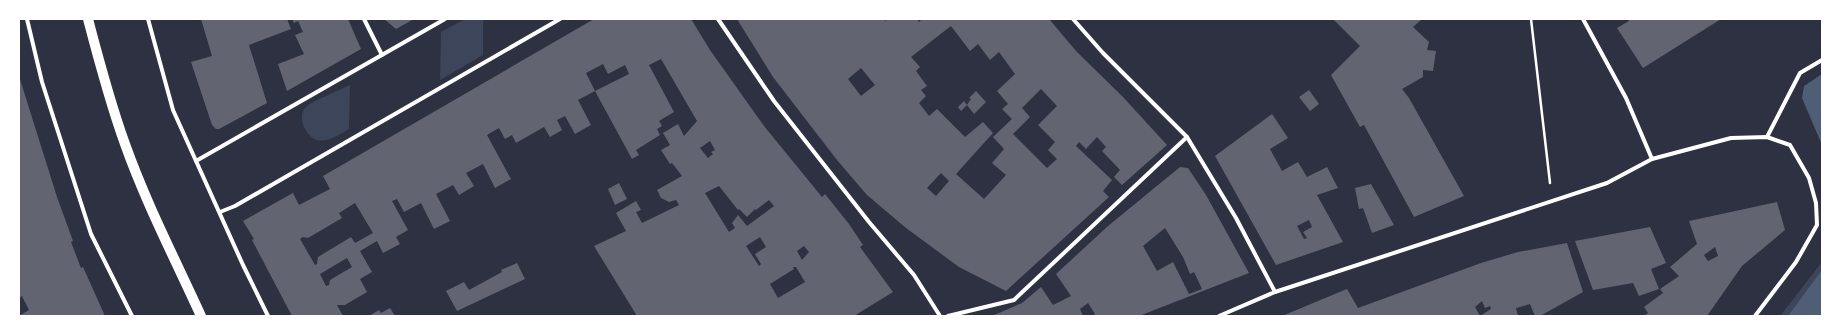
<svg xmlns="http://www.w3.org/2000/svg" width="1841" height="335" font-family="'Titillium Web',sans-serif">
<rect width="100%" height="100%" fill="#2d3142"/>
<g fill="#3c4559">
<polygon points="465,19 483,19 483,55 440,80 441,32"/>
<path d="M350 85 349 129C340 134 328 143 317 140 306 137 296 116 306 107 312 101 340 90 350 85Z"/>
<polygon points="1822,262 1822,316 1780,316"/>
</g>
<g fill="#4f5d75">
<polygon points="1822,74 1822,145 1802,98 1804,86"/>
<polygon points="1822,270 1822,316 1788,316"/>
</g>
<g fill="#626471" fill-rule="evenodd">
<polygon points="201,19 287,19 291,29 249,45 267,103 219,129 216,129 212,125 191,62 212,56"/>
<polygon points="292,19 348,19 361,49 287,91 278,64 304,54 295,35 303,32 298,21 294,23"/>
<polygon points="384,19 414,19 396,29"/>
<path d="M594 19H691L710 50 764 126 822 197 825 194 849 224 863 245 860 247 893 292 854 316H637L594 246 626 231 616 213 636 201 641 210 636 212 642 223 679 205 676 200 669 202 661 198 657 190 682 176 672 163 670 164 661 150 670 145 663 133 678 124 684 136 697 121 661 59 649 65 674 112 659 121 662 126 657 129 660 135 636 150 639 155 632 159 595 91 629 74 625 65 608 74 603 64 586 73 595 91 578 100 591 125 575 134 565 116 557 120 562 130 550 137 544 127 516 143 512 135 505 139 499 128 487 135 511 179 495 188 483 164 468 172 466 173 474 186 459 195 453 185 436 194 450 221 434 229 421 203 404 212 397 199 392 201 408 230 396 237 400 244 383 253 377 241 360 251 372 272 360 279 367 292 345 305H337L343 316H292L252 240 254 239 243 221 293 193 299 205 330 189 323 176ZM710 141 715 150 711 152 713 154 708 158 700 148ZM719 186 738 210 739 209 747 217 755 209 756 210 769 200 774 206 747 226 738 215 732 223 735 228 729 232 705 193ZM355 203 373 233 355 243 351 237 318 257 317 264 315 265 300 239 303 237 308 238 342 218 339 213ZM760 237 766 247 755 254 761 264 759 266 746 246ZM804 246 809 252 802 260 797 251ZM347 258 352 267 330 280 329 285 326 286 320 274ZM793 267H796L805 282 778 298 770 284 794 269Z"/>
<path d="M737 19H884L885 21 888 19H917L919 22 922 19H1049L1077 52 1123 97 1167 145 1122 185 1114 177 1120 170 1102 151 1106 147 1097 137 1086 149 1079 142 1076 146 1112 180 1103 191 1109 197 1006 291 959 267 906 228 867 195 837 160 773 77ZM951 26 970 51 978 44 990 60 999 52 1015 74 997 91 1008 104 1002 109 1012 119 993 137 1004 149 992 163 1006 175 984 199 956 174 993 133 983 122 965 137 937 109 929 116 919 103 926 96 921 90 927 86 916 71 920 67 911 57ZM861 68 875 85 861 96 848 79ZM1041 89 1057 106 1038 125 1055 142 1048 150 1057 159 1047 168 1013 134 1030 117 1022 108ZM941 173 949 181 936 196 927 188Z"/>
<polygon points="1333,19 1422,19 1413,27 1429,42 1427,50 1436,51 1433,71 1423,70 1423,77 1402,89 1409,98 1464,196 1414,217 1364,125 1360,127 1331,75 1360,46"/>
<polygon points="1628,19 1721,19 1643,68 1617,28 1629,21"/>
<polygon points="19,76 57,197 73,241 71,242 81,268 83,267 105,316 19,316 29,310 22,296 19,298"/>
<polygon points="1309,90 1319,104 1310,111 1299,97"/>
<polygon points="976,91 986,102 974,114 967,105 961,111 958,107 964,101 967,105 971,99 969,98"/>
<path d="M1272 114 1288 138 1270 149 1282 171 1298 162 1307 177 1327 167 1338 188 1317 195 1343 242 1276 265 1215 156ZM1309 220 1312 227 1303 232 1307 238 1304 239 1297 226Z"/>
<path d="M1180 167 1188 168 1206 195 1249 273 1139 316H1092L1095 314 1088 303 1080 309 1083 316H992L1022 303 1041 287 1053 305 1071 296 1056 274 1108 226ZM1165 228 1183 257 1190 274 1194 272 1202 289 1189 294 1173 262 1157 271 1143 246Z"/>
<polygon points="619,183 627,199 615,205 608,189"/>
<polygon points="1371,184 1394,225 1372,233 1363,208 1359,209 1355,188"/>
<path d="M1777 202 1785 230 1742 266 1707 316H1644L1648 313 1644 307 1663 293 1660 289 1679 276 1670 267 1697 244 1689 221ZM1715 247 1718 256 1708 261 1704 255Z"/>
<polygon points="1650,227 1666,263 1651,269 1659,289 1639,296 1633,283 1593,290 1575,241"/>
<path d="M1567 243 1583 292 1540 316H1535L1530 304 1516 308 1518 316H1282L1347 289 1358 308 1481 263 1518 252ZM1482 301 1485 308 1490 306 1491 309 1480 316 1475 307Z"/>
<polygon points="517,263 525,279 457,311 446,291 464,282 469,290 502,272 501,270"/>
<polygon points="390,308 395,316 369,316 379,310 381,313"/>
</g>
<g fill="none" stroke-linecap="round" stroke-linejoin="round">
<polyline stroke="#fff" stroke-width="2.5" points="1531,19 1550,183"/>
<g stroke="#fff" stroke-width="4">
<polyline points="27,19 42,82 91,234 132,316"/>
<polyline points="148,19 173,110 243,265 268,316"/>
<polyline points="364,19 382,55"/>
<polyline points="718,19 774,101 869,222 914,275 940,316"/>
<polyline points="1073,19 1103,53 1187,137 1236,218 1275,292"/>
<polyline points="1583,19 1626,98 1652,159"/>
<polyline points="1767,137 1800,73 1822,60"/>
<polyline points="196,161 445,19"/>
<polyline points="220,212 235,206 560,19"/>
<polyline points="948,316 1014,300 1187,137"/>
<polyline points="1219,316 1275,292 1607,183 1652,159 1731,138 1767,137 1790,145 1809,178 1816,203 1817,225 1796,262 1755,316"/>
</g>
<path stroke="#fff" stroke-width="10" d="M88 19C99 61 110 103 125 144 146 203 175 259 201 316"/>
</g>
<rect width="1841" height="335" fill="none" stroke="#ffffff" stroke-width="40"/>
</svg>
